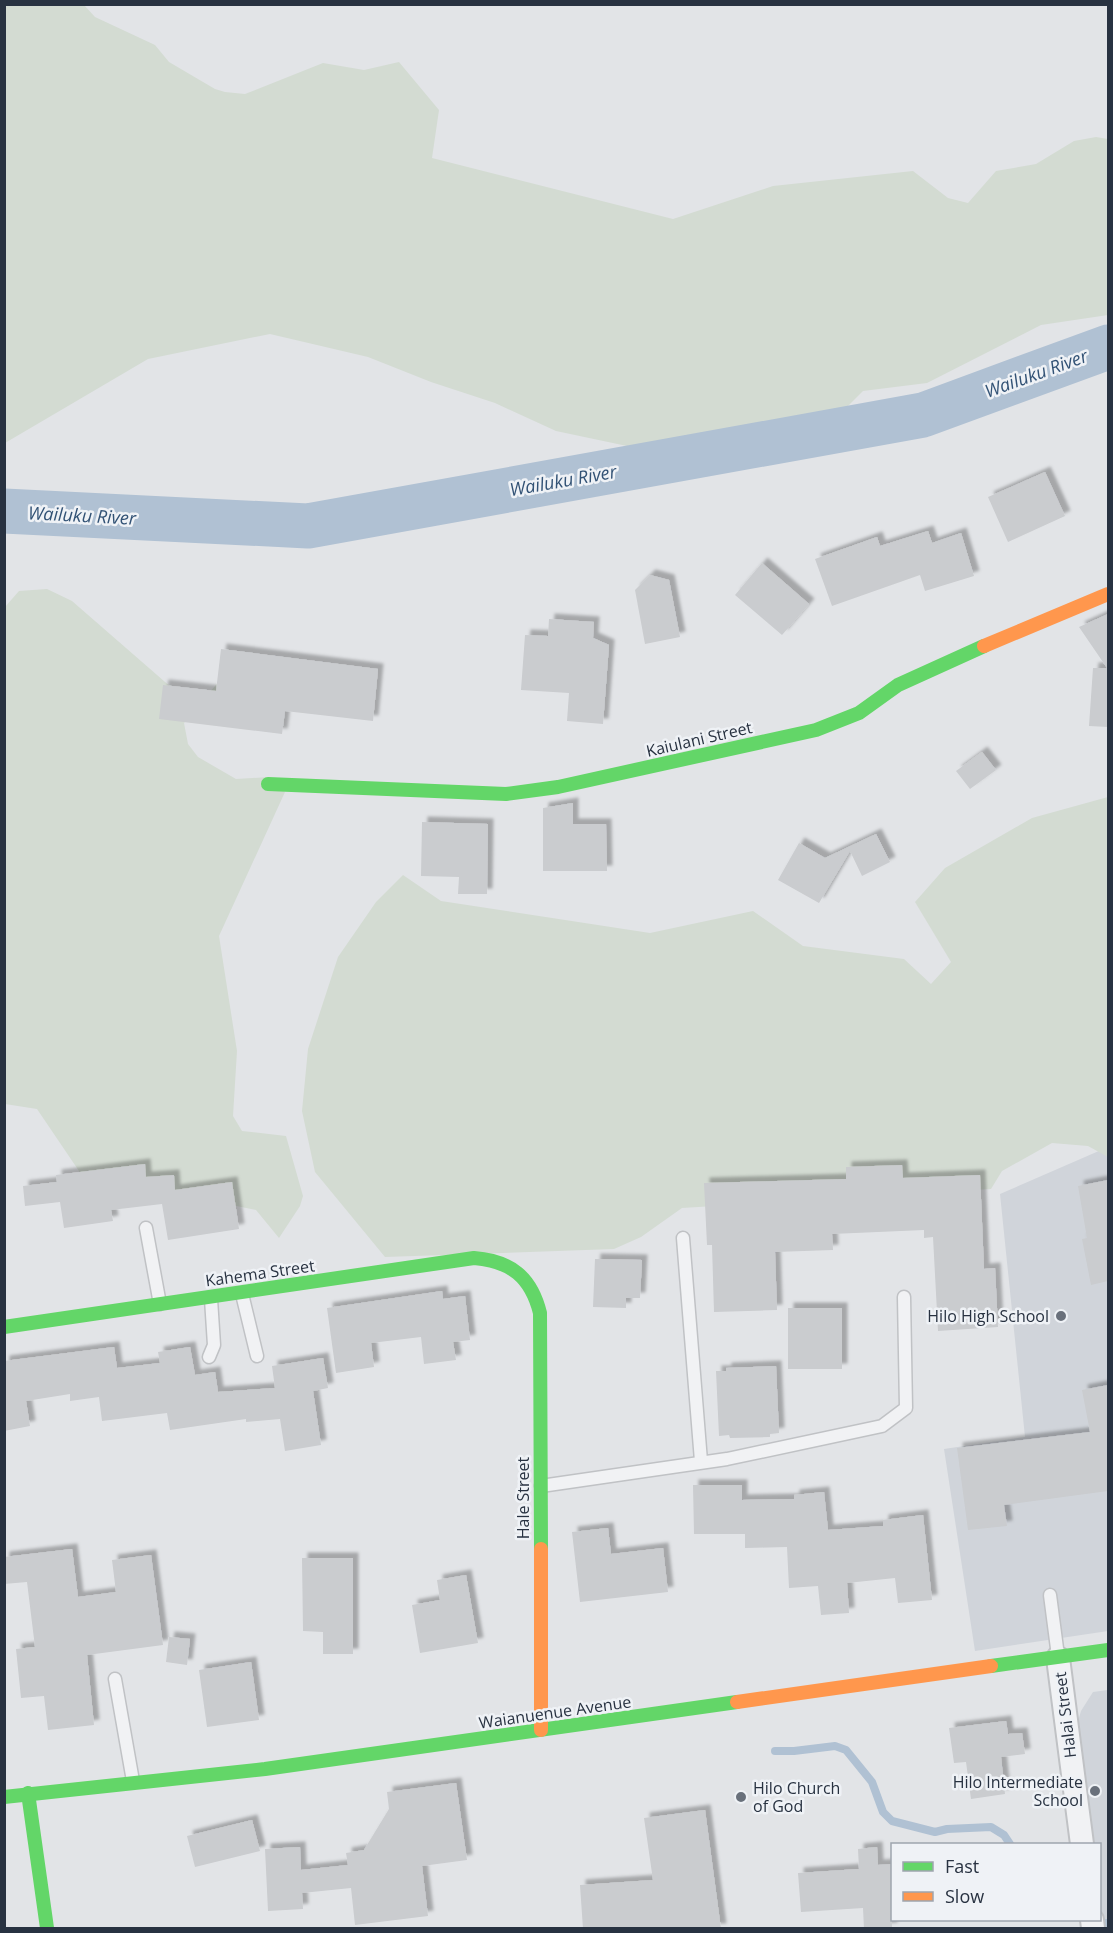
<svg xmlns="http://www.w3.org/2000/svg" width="1113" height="1933" font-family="'Open Sans',sans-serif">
<defs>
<filter id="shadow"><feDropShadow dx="5.5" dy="-5.5" stdDeviation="1.5" flood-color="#0004"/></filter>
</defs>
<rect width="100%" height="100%" fill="#e2e4e7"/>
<g fill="#d0d4da">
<polygon points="1108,1147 1108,1631 975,1651 944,1449 1025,1437 1000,1194"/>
<polygon points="1108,1690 1108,1928 1104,1928 1100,1903 1100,1844 1090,1844 1073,1738 1081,1711 1093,1692"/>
</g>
<g fill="#d3dbd2">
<polygon points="5,4 84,5 95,17 155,45 169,62 215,89 225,92 245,94 323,63 364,70 399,62 439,110 432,158 673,219 773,186 913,171 948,198 968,203 996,171 1036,164 1074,141 1096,137 1108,139 1108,315 1041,325 927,383 863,391 840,414 727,438 627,446 556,431 495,403 431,382 368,357 270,334 148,359 5,443"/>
<polygon points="47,589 72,601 180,695 208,694 222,678 243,685 188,719 184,723 188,744 198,757 236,779 269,777 285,792 219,936 237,1051 233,1116 242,1131 286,1136 303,1196 300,1206 279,1238 256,1210 81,1174 37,1109 5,1104 5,607 19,591"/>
<polygon points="1108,797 1108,1157 1088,1146 1052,1143 1002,1171 991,1189 682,1208 641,1237 614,1249 385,1257 315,1172 302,1111 308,1049 338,957 376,902 403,875 441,901 650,933 753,911 803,946 904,959 931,984 951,962 915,902 945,868 1032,818"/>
</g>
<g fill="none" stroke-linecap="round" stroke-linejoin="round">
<g stroke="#b0c1d3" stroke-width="8">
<polyline points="775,1751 794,1751 835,1746 846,1750 872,1782 883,1812 892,1821 935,1832 947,1829 991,1827 1004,1835 1010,1844"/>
<polyline points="1107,1923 1108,1923"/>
</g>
<polyline stroke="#b0c1d3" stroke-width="45" points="4,511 308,526 923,415 1108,347"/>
</g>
<g fill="#cacccf" filter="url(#shadow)">
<polygon points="1045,472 1065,516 1008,542 988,497"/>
<polygon points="928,531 932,543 961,533 974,576 925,591 920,575 832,606 815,559 877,537 880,546"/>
<polygon points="762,563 809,604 782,635 735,595"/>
<polygon points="650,575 669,580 680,637 645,644 635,590"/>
<polygon points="1108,614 1108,727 1089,726 1093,668 1107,668 1079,627"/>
<polygon points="549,619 594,622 593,638 609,645 603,724 567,721 569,693 521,690 525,635 548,636"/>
<polygon points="221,649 378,669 373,721 285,711 282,734 159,719 163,685 216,691"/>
<polygon points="982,752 996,770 970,789 956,771"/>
<polygon points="573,803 573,824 606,824 607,871 543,871 543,808"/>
<polygon points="422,822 488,824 487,894 458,894 459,877 421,876"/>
<polygon points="876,834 890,862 862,876 850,851 819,903 778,880 799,843 825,858"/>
<polygon points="145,1164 146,1177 174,1175 175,1190 232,1182 239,1229 168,1240 162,1204 111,1210 113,1221 64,1228 60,1202 25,1206 23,1186 57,1182 56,1175"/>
<polygon points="902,1165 903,1178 980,1175 984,1269 995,1268 998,1327 938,1331 933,1237 924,1238 924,1230 832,1234 833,1250 775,1252 777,1310 714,1312 712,1245 707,1245 704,1183 846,1179 846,1167"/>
<polygon points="1108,1180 1108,1281 1091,1285 1082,1239 1087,1238 1078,1186"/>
<polygon points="595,1259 642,1260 640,1298 626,1298 626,1308 593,1307"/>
<polygon points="442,1291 443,1299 465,1296 470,1340 453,1342 456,1360 424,1364 421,1337 371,1343 374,1367 336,1373 327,1308"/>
<rect x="788" y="1308" width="54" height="61"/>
<polygon points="114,1347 117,1368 160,1363 158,1352 190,1347 195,1375 215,1372 218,1392 275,1388 272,1366 323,1358 328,1388 313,1391 321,1445 285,1451 280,1419 246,1422 246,1419 170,1430 167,1413 102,1421 99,1397 70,1401 70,1394 26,1401 30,1426 4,1431 4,1361"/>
<polygon points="776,1366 779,1433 770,1434 770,1437 730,1438 729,1435 719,1436 716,1371 726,1371 726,1368"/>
<polygon points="1108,1385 1108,1491 1004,1505 1007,1526 968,1530 957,1448 1090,1432 1082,1390"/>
<polygon points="693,1485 742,1485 742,1500 794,1499 794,1495 824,1492 828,1530 883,1526 883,1520 923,1515 932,1600 898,1603 895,1578 847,1583 849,1613 821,1615 818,1586 789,1588 787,1547 745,1548 745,1534 694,1534"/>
<polygon points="608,1528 611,1554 663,1548 668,1592 580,1602 572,1532"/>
<polygon points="72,1549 78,1597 116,1592 112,1560 151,1555 163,1645 87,1655 94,1725 48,1730 44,1696 21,1698 16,1649 35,1647 27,1582 4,1584 4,1557"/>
<polygon points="302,1558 353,1558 353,1654 323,1654 323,1632 303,1631"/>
<polygon points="466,1575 478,1643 420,1653 412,1605 440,1600 437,1580"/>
<polygon points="169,1637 190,1639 187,1665 166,1662"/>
<polygon points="251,1662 259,1720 207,1727 199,1670"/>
<polygon points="1006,1721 1008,1734 1022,1733 1025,1754 1001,1757 1005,1794 971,1799 966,1762 954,1763 949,1728"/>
<polygon points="456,1783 467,1860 422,1866 428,1916 355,1925 351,1888 302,1893 303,1909 268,1911 265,1849 300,1847 301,1870 348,1865 346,1853 364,1850 389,1809 387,1792"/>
<polygon points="705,1810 721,1929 583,1929 580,1885 653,1880 644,1818"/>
<polygon points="252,1820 260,1851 195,1867 187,1836"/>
<polygon points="877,1847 878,1865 892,1864 892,1928 864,1929 863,1908 801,1912 798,1873 859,1869 858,1849"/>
</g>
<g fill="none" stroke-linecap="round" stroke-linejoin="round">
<defs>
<g id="lane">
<polyline points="146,1228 160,1304"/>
<polyline points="683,1238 701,1461"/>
<polyline points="242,1294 257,1356"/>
<polyline points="209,1357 214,1345 211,1299"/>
<polyline points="541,1486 727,1459 882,1426 906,1408 904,1297"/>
<polyline points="1050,1595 1058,1656"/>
<polyline points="115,1679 133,1781"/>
</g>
<g id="street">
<polyline points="1058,1658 1082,1844"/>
<polyline points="1092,1920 1093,1928"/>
</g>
</defs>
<use href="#lane" stroke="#c0c2c5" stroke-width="15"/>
<use href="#street" stroke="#c0c2c5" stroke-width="26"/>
<use href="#lane" stroke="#f1f2f4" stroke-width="12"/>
<use href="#street" stroke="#f1f2f4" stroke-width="22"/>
<g stroke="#63d668" stroke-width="14">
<polyline points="268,784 506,794 558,787 816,730 859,713 898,685 984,646"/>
<path d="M4 1327 474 1258C511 1261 531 1277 540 1313L541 1549"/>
<polyline points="991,1666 1108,1650"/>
<polyline points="28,1793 47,1928"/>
<polyline points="4,1797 265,1769 737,1702"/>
</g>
<g stroke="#ff974d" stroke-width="14">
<polyline points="984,646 1108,594"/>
<polyline points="541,1549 541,1730"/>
<polyline points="737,1702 991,1666"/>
</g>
</g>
<g fill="#69707b" stroke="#eff2f6" stroke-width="2">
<circle cx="1061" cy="1316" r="6"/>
<circle cx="1095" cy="1791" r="6"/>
<circle cx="741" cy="1797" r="6"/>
</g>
<g text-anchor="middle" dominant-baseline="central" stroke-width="5" stroke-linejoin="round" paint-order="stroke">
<g font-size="16" fill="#283241" stroke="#eff2f6">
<text transform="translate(699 739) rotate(-13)">Kaiulani Street</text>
<text transform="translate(260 1273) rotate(-8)">Kahema Street</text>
<text transform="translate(523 1498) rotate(-90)">Hale Street</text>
<text transform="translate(555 1712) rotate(-8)">Waianuenue Avenue</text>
<text transform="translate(1065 1715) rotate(-97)">Halai Street</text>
</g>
<g font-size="16" fill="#283241" stroke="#eff2f6" text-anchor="end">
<text x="1049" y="1316">Hilo High School</text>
<text x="1083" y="1782">Hilo Intermediate<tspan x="1083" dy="18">School</tspan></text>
<text x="753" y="1788" text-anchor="start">Hilo Church<tspan x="753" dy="18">of God</tspan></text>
</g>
<g font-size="18" font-style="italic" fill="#325275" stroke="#eff2f6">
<text transform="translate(1036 373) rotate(-20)">Wailuku River</text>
<text transform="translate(563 480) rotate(-10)">Wailuku River</text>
<text transform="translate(82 515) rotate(3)">Wailuku River</text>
</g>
</g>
<rect width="1113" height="1933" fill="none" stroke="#283241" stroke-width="12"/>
<rect x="891" y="1843" width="210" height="78" fill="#eff2f6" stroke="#9fa5ae" stroke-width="1.5"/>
<rect x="903" y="1862" width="30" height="9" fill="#63d668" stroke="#9fa5ae" stroke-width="1.5"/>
<text x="945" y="1873" font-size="18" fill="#283241">Fast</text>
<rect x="903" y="1892" width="30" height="9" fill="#ff974d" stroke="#9fa5ae" stroke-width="1.5"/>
<text x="945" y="1903" font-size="18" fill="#283241">Slow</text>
</svg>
